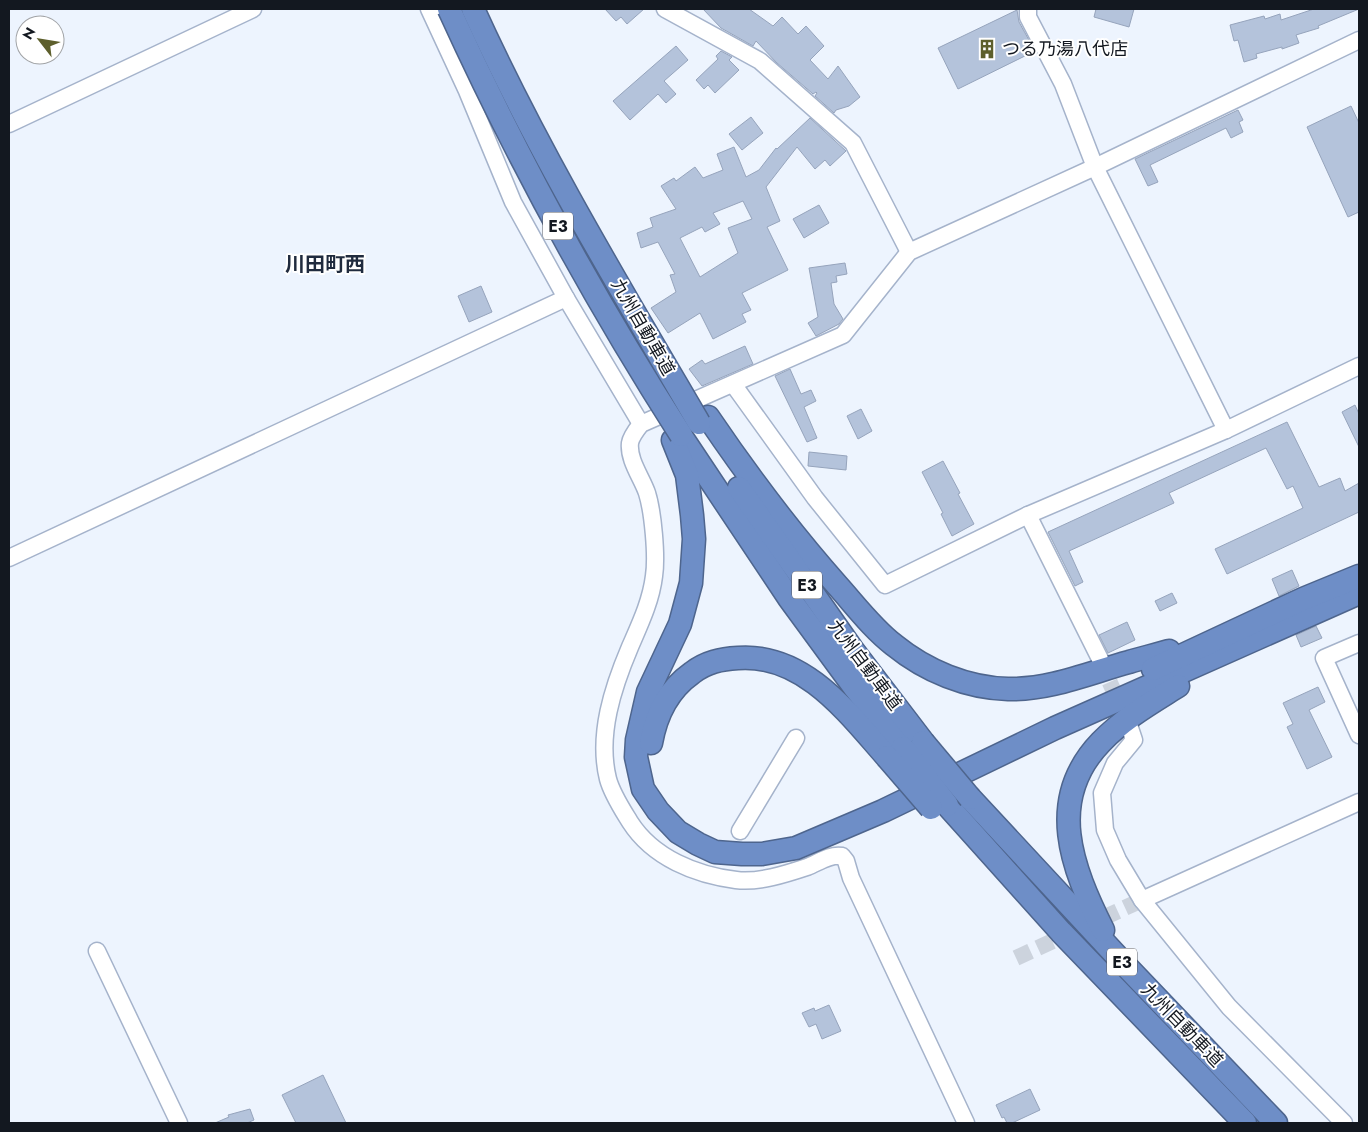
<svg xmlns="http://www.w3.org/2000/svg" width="1368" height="1132" font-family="Jost,'Noto Sans JP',sans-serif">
<rect width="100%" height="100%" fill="#edf4fe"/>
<g fill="#b4c3db" stroke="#96a4bc" fill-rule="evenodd">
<polygon points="605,9 644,9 627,24 621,17 616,21"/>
<polygon points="703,9 749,9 773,26 782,17 798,34 806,26 824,46 810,60 828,79 838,66 860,97 849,106 836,110 834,113 815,96 817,93 816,92 813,94 777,63 756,41 753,46 721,28"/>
<polygon points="1096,9 1134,9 1129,27 1094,17"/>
<polygon points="1314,9 1359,9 1318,26 1319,28 1296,35 1299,43 1282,49 1282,47 1256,54 1257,58 1244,62 1238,40 1234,41 1230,25 1264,16 1265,19 1280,14 1281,20"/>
<polygon points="1017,10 1019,22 1035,51 958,89 938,48"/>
<polygon points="676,46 688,60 664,81 676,94 666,103 658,94 630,120 613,101"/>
<polygon points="721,51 732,57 729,60 739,70 715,93 708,85 704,89 696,80 718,59 716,56"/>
<polygon points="1351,106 1359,123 1359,212 1348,217 1307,127"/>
<polygon points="1238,110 1243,120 1239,122 1243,132 1231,138 1226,128 1150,165 1158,182 1148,186 1135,159"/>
<polygon points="751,117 763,133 742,150 729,134"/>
<path d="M810 118 846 151 830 166 825 160 815 169 797 147 766 187 780 221 767 227 788 270 742 293 751 310 742 314 746 322 713 339 700 313 668 333 651 308 676 292 670 275 675 274 658 242 641 248 637 233 653 227 650 218 676 209 661 186 674 178 676 181 695 167 703 178 723 170 717 154 734 147 746 177 759 170 776 148 777 149ZM743 201 752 219 728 228 738 253 700 277 680 238 702 227 705 232 720 224 713 213Z"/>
<polygon points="819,205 829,223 804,238 793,219"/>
<polygon points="845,263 847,274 836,276 837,282 831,283 834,304 843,319 839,324 816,336 808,323 818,317 809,268"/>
<polygon points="481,286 492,312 469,322 458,296"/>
<polygon points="745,346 753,364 702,386 689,369 702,360 705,364"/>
<polygon points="790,369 801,394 811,390 816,401 804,407 817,438 807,442 775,376"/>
<polygon points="1355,405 1359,414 1359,447 1342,412"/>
<polygon points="861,409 872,431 858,439 847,416"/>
<polygon points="1287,422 1319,487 1340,478 1345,491 1359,483 1359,512 1227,574 1215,549 1303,508 1293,486 1287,489 1266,448 1169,493 1174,503 1069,551 1083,582 1075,586 1048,532"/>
<polygon points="809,452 847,456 846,470 808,466"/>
<polygon points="943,461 960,493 958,494 974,524 952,536 941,514 943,513 922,472"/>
<polygon points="1292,570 1299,586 1279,596 1272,579"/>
<polygon points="1172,593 1177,603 1160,611 1155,601"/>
<polygon points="1127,622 1135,640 1108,653 1099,635"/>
<polygon points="1316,626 1322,638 1301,647 1296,635"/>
<polygon points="1318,687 1325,702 1309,710 1332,757 1307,769 1287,727 1293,724 1283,703"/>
<polygon points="829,1005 841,1031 822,1039 816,1024 809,1027 802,1013 814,1008 815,1011"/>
<polygon points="323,1075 346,1123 296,1123 282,1095"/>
<polygon points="1030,1089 1040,1110 1012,1123 1007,1123 1004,1117 1002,1118 996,1105"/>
<polygon points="250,1109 254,1120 247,1123 215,1123 229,1117 228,1115"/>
</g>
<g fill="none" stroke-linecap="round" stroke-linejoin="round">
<g stroke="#ccd3dd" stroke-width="16" stroke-dasharray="16 8" stroke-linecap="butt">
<polyline points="1100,660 1122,710"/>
<polyline points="1016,958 1142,900"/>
</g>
<defs>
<g id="minor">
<polyline points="429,9 467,91 513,202 566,298 641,424"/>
<polyline points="665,9 760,61 853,143 909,252"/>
<polyline points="1028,9 1028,17 1063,84 1095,167 1226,430"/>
<polyline points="9,124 253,9"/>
<polyline points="733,384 815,498 885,585 1028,515 1226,430 1359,366"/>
<polyline points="1028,515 1100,659"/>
<polyline points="9,558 566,298"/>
<polyline points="1359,643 1324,658 1359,735"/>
<polyline points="1130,728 1134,740 1115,763 1102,793 1105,830 1118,860 1142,900 1229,1007 1344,1123"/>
<polyline points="740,831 796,738"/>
<polyline points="1142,900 1359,802"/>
<polyline points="97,951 179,1123"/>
<path d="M966 1123 851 878 846 861 842 856C829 854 818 863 807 867 786 874 758 883 736 880 696 875 653 858 630 822 622 809 612 794 608 779 597 735 613 687 630 647 640 624 651 601 654 576 657 556 653 512 647 493 642 478 628 460 630 443 631 437 637 429 641 424L843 335 909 252 1095 167 1359 40"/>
</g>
<g id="highway">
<path d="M708 417C748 476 790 532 837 585 855 605 872 628 894 645 926 671 967 688 1008 689 1050 690 1089 673 1129 662 1142 658 1156 655 1169 651"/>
<polyline points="683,439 789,598 855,688 903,748"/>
<polyline points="673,440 687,475 692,515 694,539 691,583 680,624 648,692 637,740 636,757 643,789 658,811 678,832 698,844 715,852 742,854 762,854 796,848 883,811 1055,728 1359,593"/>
<polyline points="739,488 852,649 923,742"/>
<polyline points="1153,669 1303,599 1359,576"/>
<path d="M651 743C656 714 668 690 692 673 706 662 721 659 738 658 804 653 848 713 887 757"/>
<polyline points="970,798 1126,966 1276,1123"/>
<polyline points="947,805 1061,932 1245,1123"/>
<path d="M1103 930C1072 868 1045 800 1101 742 1123 719 1151 703 1178 686"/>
</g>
</defs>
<use href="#minor" stroke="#a5b3cb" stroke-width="19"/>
<use href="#highway" stroke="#4e658d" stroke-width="25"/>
<use href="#minor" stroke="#fff" stroke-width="16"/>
<use href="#highway" stroke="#6e8ec7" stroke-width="22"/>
<defs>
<g id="highway-bridge">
<path d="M449 9C516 156 594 299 681 435"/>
<path d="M473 9C538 152 620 288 699 423"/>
<polyline points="923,742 970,798"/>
<polyline points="903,748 947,805"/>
<polyline points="887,757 931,808"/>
</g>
</defs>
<use href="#highway-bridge" stroke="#4e658d" stroke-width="25" stroke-linecap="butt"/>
<use href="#highway-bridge" stroke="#6e8ec7" stroke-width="22"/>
</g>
<defs>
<symbol id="building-bare" viewBox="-9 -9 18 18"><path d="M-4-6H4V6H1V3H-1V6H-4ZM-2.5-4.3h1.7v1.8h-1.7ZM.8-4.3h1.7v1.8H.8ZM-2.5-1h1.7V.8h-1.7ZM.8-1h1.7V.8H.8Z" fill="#5d5f2c" stroke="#fff" stroke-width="2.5" paint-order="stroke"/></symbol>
</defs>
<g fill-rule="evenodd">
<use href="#building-bare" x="973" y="35" width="28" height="28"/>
</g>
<g text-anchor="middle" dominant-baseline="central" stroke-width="4" stroke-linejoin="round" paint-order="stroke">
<g fill="#fff" stroke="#5a5d63" stroke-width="1">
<rect x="543" y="212.5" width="30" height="27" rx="4"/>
<rect x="792" y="571.5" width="30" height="27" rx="4"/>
<rect x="1107" y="948.5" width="30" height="27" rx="4"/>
</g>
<g font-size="16" font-weight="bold" fill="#131820">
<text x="558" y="226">E3</text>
<text x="807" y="585">E3</text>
<text x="1122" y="962">E3</text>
</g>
<g font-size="18" fill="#131820" stroke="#fff" text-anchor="start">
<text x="1002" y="49">つる乃湯八代店</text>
</g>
<g font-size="18" fill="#131820" stroke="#fff">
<text transform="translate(643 327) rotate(60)">九州自動車道</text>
<text transform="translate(865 665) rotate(53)">九州自動車道</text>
<text transform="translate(1182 1025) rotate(46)">九州自動車道</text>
</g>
<g font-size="20" font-weight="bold" fill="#202b3e" stroke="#fff">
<text x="325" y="264">川田町西</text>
</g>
</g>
<rect width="1368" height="1132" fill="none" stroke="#131820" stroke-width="20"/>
<g transform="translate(40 40) rotate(301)"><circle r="24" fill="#ffffff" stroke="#a1a3a6"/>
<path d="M0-4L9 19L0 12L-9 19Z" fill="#5d5f2c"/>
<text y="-8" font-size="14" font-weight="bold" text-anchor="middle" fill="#131820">N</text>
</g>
</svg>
